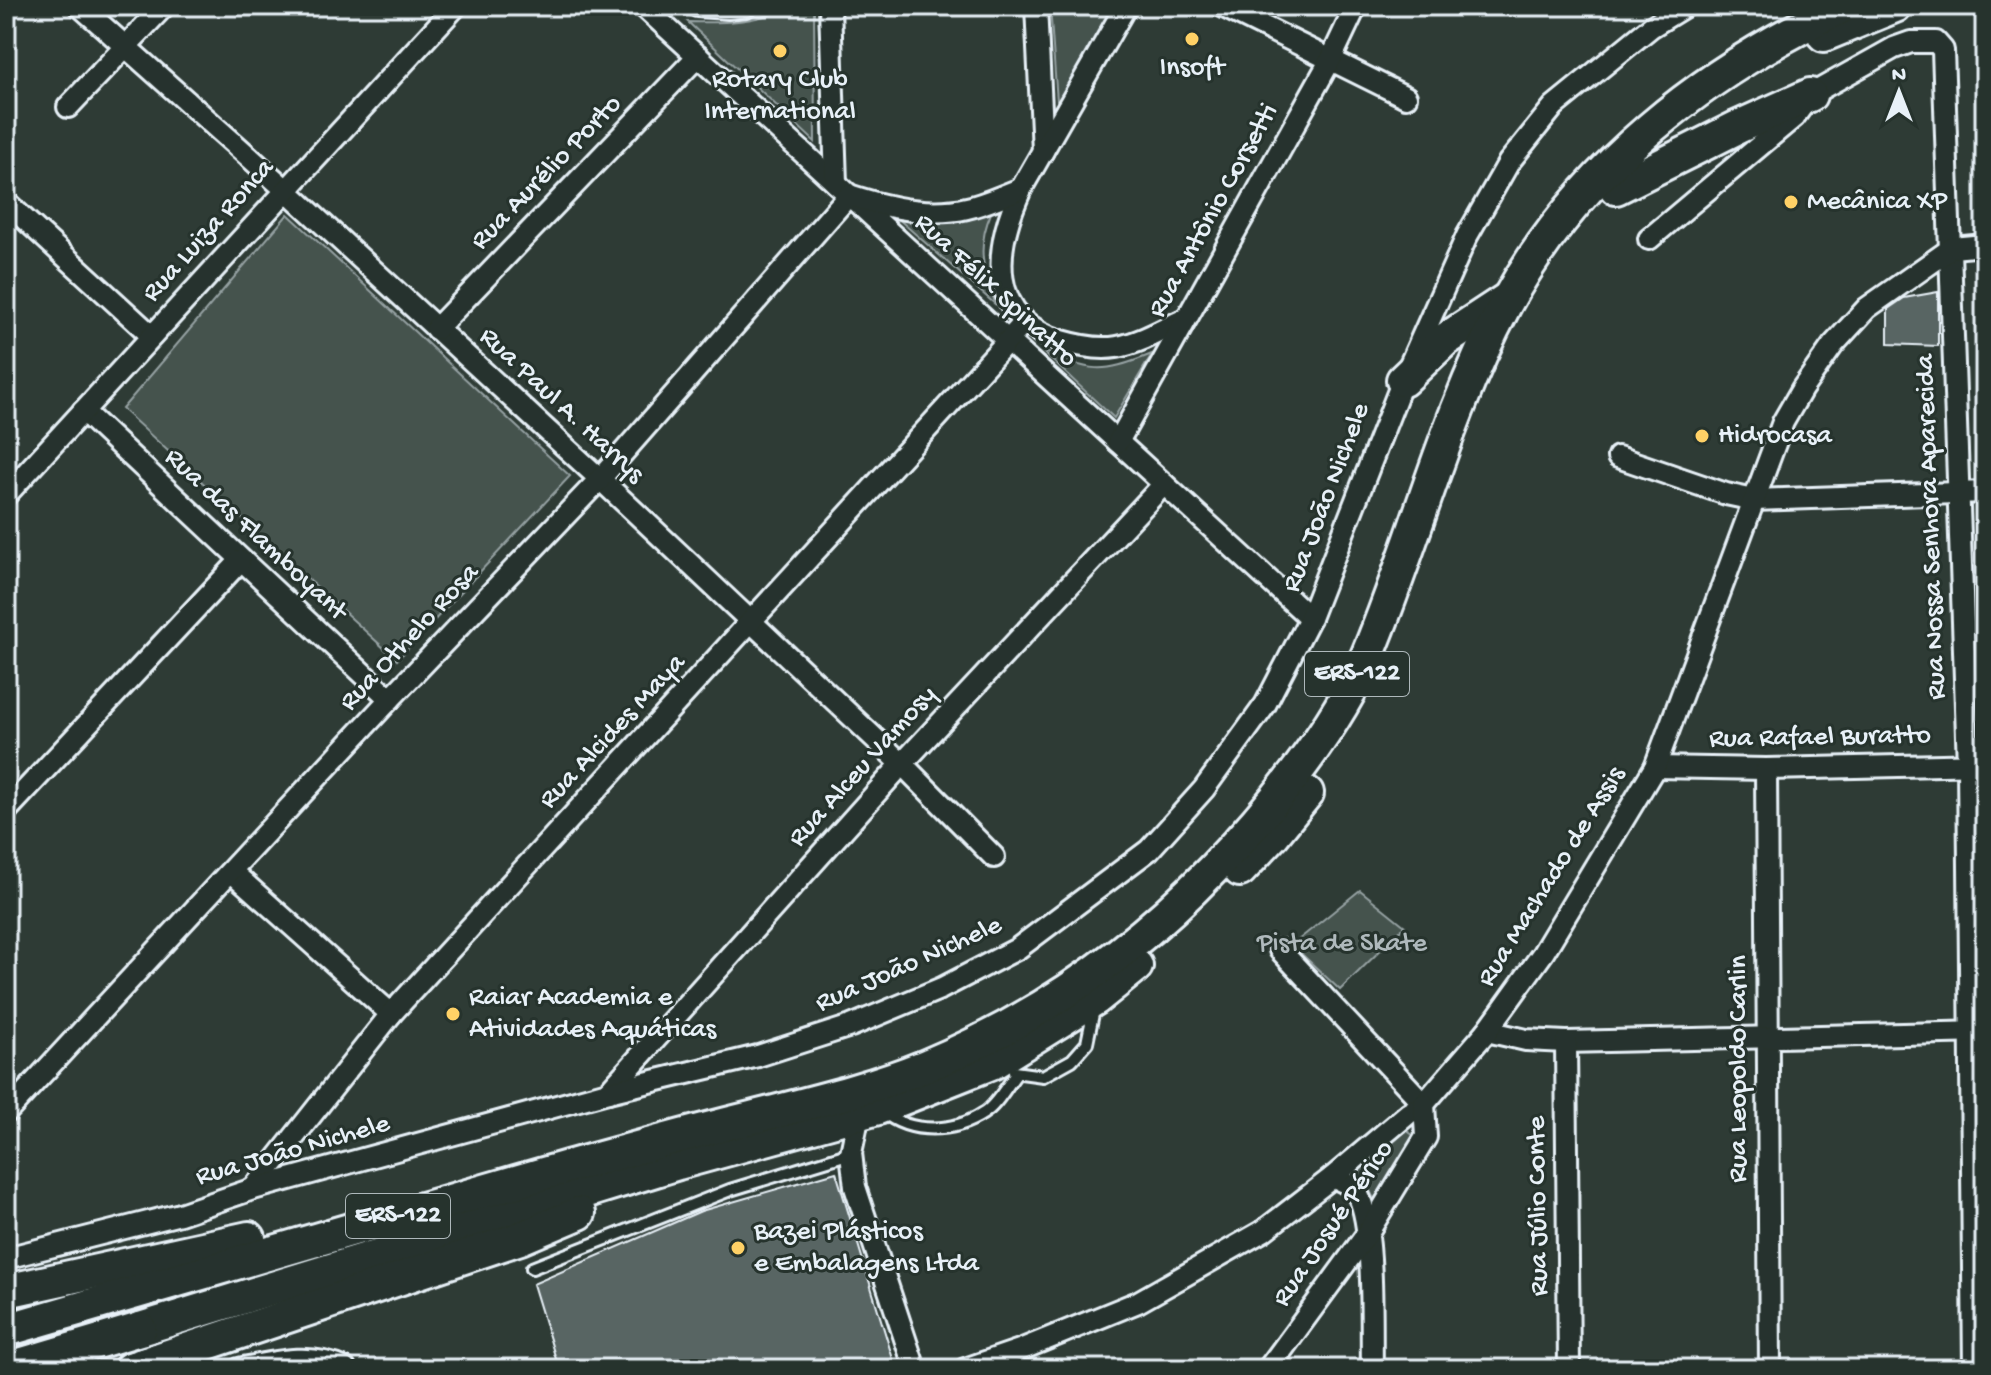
<svg xmlns="http://www.w3.org/2000/svg" width="1991" height="1375" font-family="'Gochi Hand',sans-serif">
<rect width="100%" height="100%" fill="#2e3b35"/>
<filter id="ink" filterUnits="userSpaceOnUse"><feTurbulence type="fractalNoise" baseFrequency=".0125" numOctaves="2"/><feDisplacementMap in="SourceGraphic" scale="16" xChannelSelector="R" yChannelSelector="G"/><feConvolveMatrix kernelMatrix="1 2 1 2 8 2 1 2 1" color-interpolation-filters="sRGB"/></filter>
<g filter="url(#ink)">
<g fill="#45524e" stroke="#96a2a3" stroke-width="2">
<path d="M790 6H814L815 142 688 22C722 23 759 23 790 6Z"/>
<polygon points="1050,6 1112,6 1060,101 1057,102"/>
<path d="M991 213C976 248 983 270 996 305L896 217 942 223Z"/>
<polygon points="288,214 570,476 397,660 122,409"/>
<path d="M1041 350C1092 372 1099 375 1152 354L1114 418Z"/>
<polygon points="1360,890 1405,926 1340,990 1292,945"/>
<polygon points="1407,1131 1413,1135 1415,1143 1374,1199 1369,1189 1350,1179 1398,1132"/>
</g>
<g fill="#596563" stroke="#e8f1f8" stroke-width="2">
<polygon points="1938,292 1938,346 1888,344 1888,309 1904,298"/>
<polygon points="836,1172 896,1369 559,1369 533,1284 701,1211"/>
</g>
<g fill="none" stroke-linecap="round" stroke-linejoin="round">
<defs>
<g id="service">
<polyline points="1014,1072 1043,1076 1072,1060 1087,1043 1094,1009"/>
<path d="M882 1111C911 1135 954 1133 984 1113 997 1105 1007 1085 1017 1073"/>
<polyline points="532,1268 730,1190 851,1153"/>
</g>
<g id="minor">
<polyline points="80,6 285,189 600,479 902,764 994,857"/>
<polyline points="643,6 1310,618"/>
<polyline points="697,6 728,8 746,6"/>
<polyline points="830,6 836,183"/>
<polyline points="1036,6 1043,151"/>
<path d="M1126 6 1021 189C994 248 985 318 1062 341 1079 346 1099 350 1117 347 1140 343 1164 329 1185 319"/>
<polyline points="1222,6 1406,97"/>
<polyline points="68,107 164,6"/>
<polyline points="6,202 152,336"/>
<polyline points="1649,239 1794,117 1810,95 1894,48 1911,42 1936,42 1943,50 1968,765 1974,1369"/>
<polyline points="436,329 698,56"/>
<polyline points="83,411 390,699"/>
<polyline points="1118,442 1331,59 1356,6"/>
<polyline points="1618,457 1726,494 1754,500 1985,492"/>
<polyline points="6,495 456,6"/>
<polyline points="1655,767 1766,769 1985,764"/>
<polyline points="1766,769 1770,1369"/>
<polyline points="6,811 240,561"/>
<polyline points="232,872 391,1014"/>
<polyline points="1280,950 1424,1104"/>
<polyline points="1487,1031 1526,1040 1566,1042 1985,1032"/>
<polyline points="1566,1042 1569,1369"/>
<polyline points="608,1092 902,764 1164,484"/>
<path d="M6 1113 390 699 600 479 849 195C885 207 930 217 967 208 986 204 1003 195 1021 189"/>
<polyline points="859,1114 851,1153 855,1187 915,1369"/>
<path d="M1333 1177C1342 1181 1354 1185 1358 1195 1375 1227 1371 1329 1372 1369"/>
<polyline points="253,1189 391,1014 1025,322"/>
<polyline points="6,1258 180,1214 253,1189 608,1092 758,1056 851,1026 942,988 1017,949 1149,850 1204,789 1265,705 1310,618 1403,380 1467,236 1509,162 1554,106 1651,27 1685,6"/>
<path d="M239 1369C274 1362 311 1352 345 1369"/>
<polyline points="965,1369 1020,1350 1138,1302 1263,1231 1333,1177 1409,1113 1424,1104 1487,1031 1543,953 1655,767 1783,422 1802,389 1833,345 1867,308 1952,248 1985,245"/>
<polyline points="1268,1369 1367,1234 1426,1137 1424,1104"/>
</g>
<g id="trunk">
<polyline points="1824,35 1895,6"/>
<polyline points="1616,188 1738,127 1810,95"/>
<polyline points="1403,380 1445,340 1506,300"/>
<polyline points="1240,870 1273,835 1307,793"/>
<polyline points="6,1291 249,1238"/>
<polyline points="140,1329 678,1163 878,1108 994,1062 1095,999 1136,966"/>
<path d="M6 1330C192 1275 378 1222 564 1168 627 1151 689 1133 751 1118 809 1103 870 1089 926 1066 1034 1021 1131 954 1213 869 1269 811 1336 729 1368 654 1416 539 1446 415 1505 305 1579 168 1706 70 1844 6"/>
<polyline points="130,1369 520,1238 579,1213"/>
</g>
</defs>
<use href="#service" stroke="#e8f1f8" stroke-width="16"/>
<use href="#minor" stroke="#e8f1f8" stroke-width="26"/>
<use href="#trunk" stroke="#e8f1f8" stroke-width="38"/>
<use href="#service" stroke="#26332d" stroke-width="10"/>
<use href="#minor" stroke="#26332d" stroke-width="20"/>
<use href="#trunk" stroke="#26332d" stroke-width="32"/>
<defs>
<polyline id="trunk-bridge" points="6,1369 140,1329"/>
</defs>
<use href="#trunk-bridge" stroke="#e8f1f8" stroke-width="38" stroke-linecap="butt"/>
<use href="#trunk-bridge" stroke="#26332d" stroke-width="32"/>
</g>
</g>
<g fill="#ffd166" stroke="#26332d" stroke-width="3">
<circle cx="1192" cy="39" r="8"/>
<circle cx="780" cy="51" r="8"/>
<circle cx="1791" cy="202" r="8"/>
<circle cx="1702" cy="436" r="8"/>
<circle cx="453" cy="1014" r="8"/>
<circle cx="738" cy="1248" r="8"/>
</g>
<g text-anchor="middle" dominant-baseline="central" stroke-width="6" stroke-linejoin="round" paint-order="stroke">
<g fill="#26332d" stroke="#aeb8bb" stroke-width="2">
<rect x="1305" y="652" width="104" height="44" rx="6"/>
<rect x="346" y="1194" width="104" height="44" rx="6"/>
</g>
<g font-size="26" font-weight="bold" fill="#e8f1f8">
<text x="1357" y="674">ERS-122</text>
<text x="398" y="1216">ERS-122</text>
</g>
<g font-size="28" fill="#e8f1f8" stroke="#26332d" text-anchor="start">
<text x="1192" y="68" text-anchor="middle">Insoft</text>
<text x="780" y="80" text-anchor="middle">Rotary Club<tspan x="780" dy="32">International</tspan></text>
<text x="1807" y="202">Mecânica XP</text>
<text x="1718" y="436">Hidrocasa</text>
<text x="469" y="998">Raiar Academia e<tspan x="469" dy="32">Atividades Aquáticas</tspan></text>
<text x="754" y="1232">Bazei Plásticos<tspan x="754" dy="32">e Embalagens Ltda</tspan></text>
</g>
<g font-size="28" fill="#e8f1f8" stroke="#26332d">
<text transform="translate(547 173) rotate(-46)">Rua Aurélio Porto</text>
<text transform="translate(1214 211) rotate(-61)">Rua Antônio Corsetti</text>
<text transform="translate(209 231) rotate(-48)">Rua Luiza Ronca</text>
<text transform="translate(995 291) rotate(43)">Rua Félix Spinatto</text>
<text transform="translate(561 406) rotate(43)">Rua Paul A. Harrys</text>
<text transform="translate(1327 498) rotate(-69)">Rua João Nichele</text>
<text transform="translate(1932 527) rotate(-92)">Rua Nossa Senhora Aparecida</text>
<text transform="translate(255 535) rotate(43)">Rua das Flamboyant</text>
<text transform="translate(410 638) rotate(-47)">Rua Othelo Rosa</text>
<text transform="translate(613 732) rotate(-47)">Rua Alcides Maya</text>
<text transform="translate(1820 738) rotate(-1)">Rua Rafael Buratto</text>
<text transform="translate(863 767) rotate(-48)">Rua Alceu Vamosy</text>
<text transform="translate(1552 877) rotate(-58)">Rua Machado de Assis</text>
<text transform="translate(909 965) rotate(-24)">Rua João Nichele</text>
<text transform="translate(1739 1069) rotate(-90)">Rua Leopoldo Carlin</text>
<text transform="translate(293 1151) rotate(-16)">Rua João Nichele</text>
<text transform="translate(1539 1206) rotate(-91)">Rua Júlio Conte</text>
<text transform="translate(1334 1224) rotate(-56)">Rua Josué Périco</text>
</g>
<g font-size="28" fill="#afb9bc" stroke="#26332d">
<text x="1342" y="944">Pista de Skate</text>
</g>
</g>
<rect width="1991" height="1375" fill="none" stroke="#26332d" stroke-width="32"/>
<rect x="16" y="16" width="1959" height="1343" fill="none" stroke="#e8f1f8" stroke-width="3" filter="url(#ink)"/>
<g transform="translate(1899 92)" stroke="#26332d" stroke-width="6" paint-order="stroke">
<path d="M0-6L14 30L0 20L-14 30Z" fill="#e8f1f8"/>
<text y="-12" font-size="22" font-weight="bold" text-anchor="middle" fill="#e8f1f8">N</text>
</g>
</svg>
